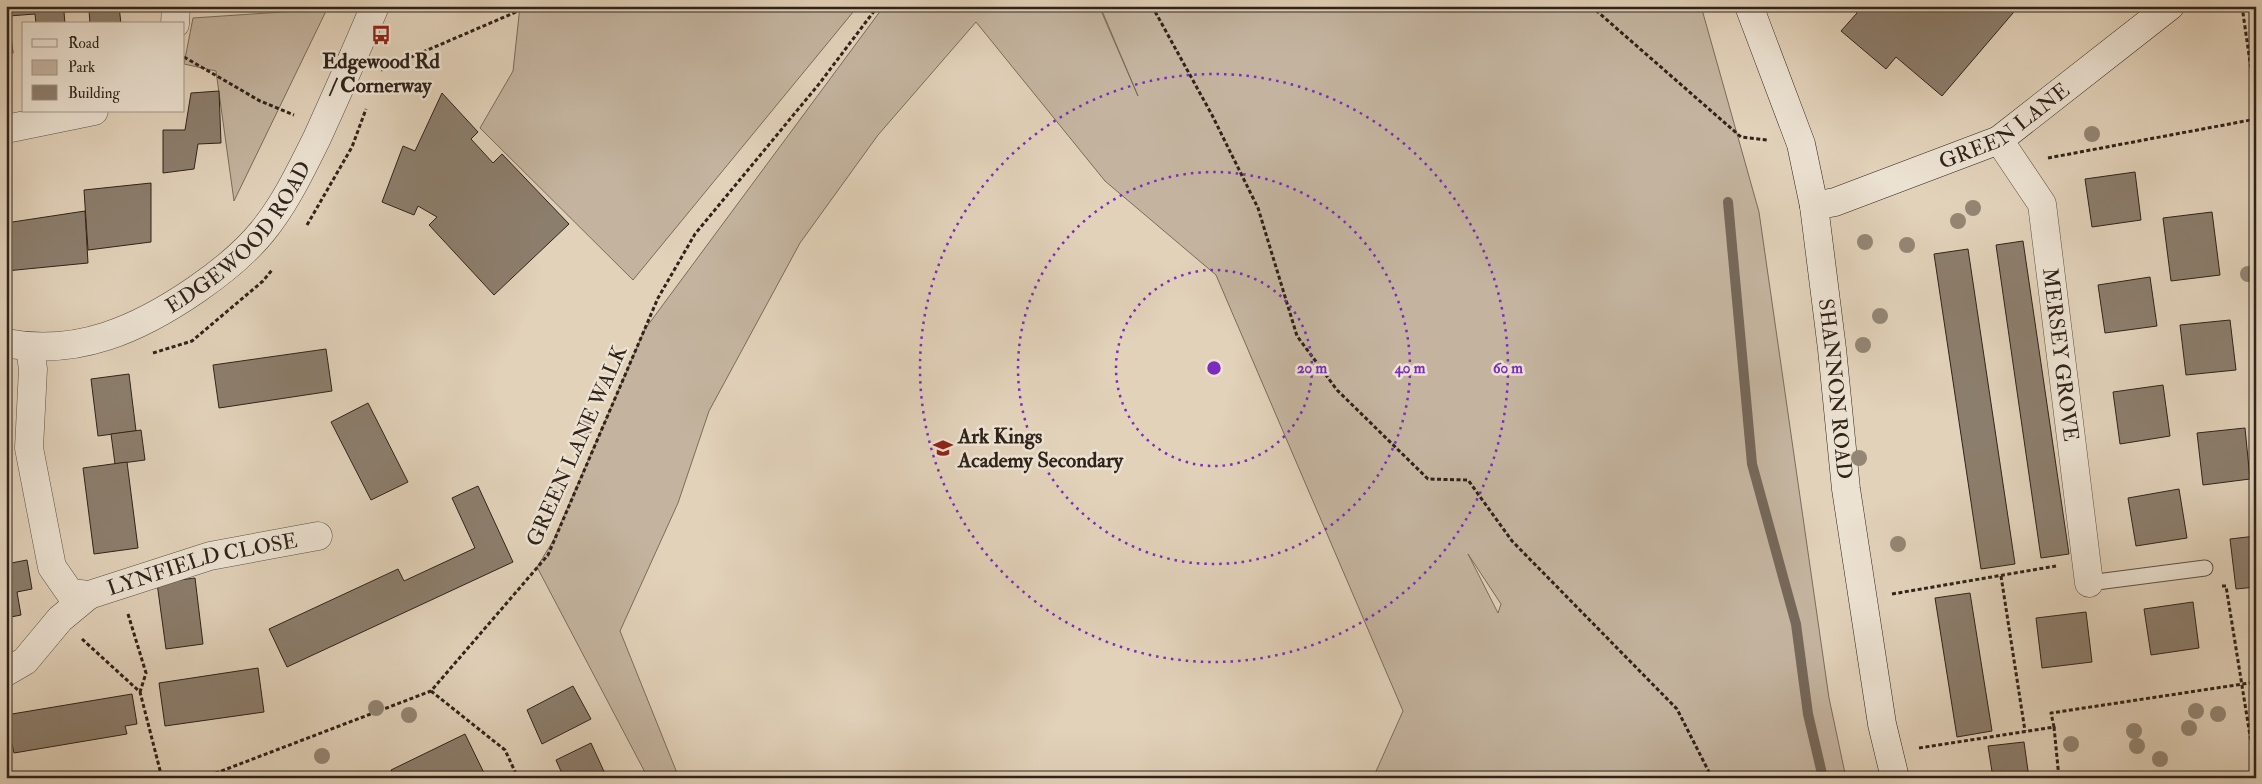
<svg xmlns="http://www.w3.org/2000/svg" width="2262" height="784" font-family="'IM FELL Double Pica',serif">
<rect width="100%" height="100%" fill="#e2d2ba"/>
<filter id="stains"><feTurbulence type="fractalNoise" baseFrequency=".004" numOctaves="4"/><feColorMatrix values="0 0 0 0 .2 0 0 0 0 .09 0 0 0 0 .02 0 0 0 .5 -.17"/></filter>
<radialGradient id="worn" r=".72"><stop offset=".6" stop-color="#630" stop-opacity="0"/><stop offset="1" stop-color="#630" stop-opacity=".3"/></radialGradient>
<g fill="#c4b49f" stroke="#7a6c5c" fill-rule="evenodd">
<polygon points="520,6 858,6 633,280 480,128 513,71"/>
<path d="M884 6H1099L1138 96 1100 6H1701L1759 212 1829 698 1846 778H1373L1403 711 1216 275 1105 181 976 22 878 135 800 243 709 411 678 503 620 631 679 778H648L537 567 553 541 645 329ZM1468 554 1501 604 1498 613Z"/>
<polygon points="327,9 234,201 216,71 184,64 193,18"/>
</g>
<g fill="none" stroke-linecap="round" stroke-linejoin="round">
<polyline stroke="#76685a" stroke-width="10" points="1728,202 1752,464 1796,624 1808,714 1823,778"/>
</g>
<g fill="#8c7e6d" stroke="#2f231a">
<polygon points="6,6 119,6 121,24 90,24 89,10 64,12 65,24 36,24 35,14 9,16 13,53 6,54"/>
<polygon points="230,6 274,6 274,7 231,10"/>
<polygon points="1850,6 2019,6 1942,96 1896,57 1886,69 1841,31 1857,13"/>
<polygon points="219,91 221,143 198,144 194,169 163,173 163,130 185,130 191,93"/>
<polygon points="442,93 478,132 471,139 493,163 502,154 569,224 494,295 429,225 437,217 418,206 414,215 382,202 403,146 415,151"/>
<polygon points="2135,172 2141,220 2092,227 2085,179"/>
<polygon points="151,183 151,242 88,250 84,190"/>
<polygon points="85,211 88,263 6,271 6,223"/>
<polygon points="2212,212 2220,275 2171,281 2163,218"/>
<polygon points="2023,241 2069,554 2041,558 1996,245"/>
<polygon points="1968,249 2015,564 1981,569 1934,254"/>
<polygon points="2150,277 2157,326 2105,333 2098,285"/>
<polygon points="2230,320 2236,370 2186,375 2180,325"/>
<polygon points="326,349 332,391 219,408 213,365"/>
<polygon points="129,374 136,431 98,436 91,379"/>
<polygon points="2163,385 2170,436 2120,444 2113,392"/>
<polygon points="368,403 408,482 371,500 331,422"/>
<polygon points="2245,428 2250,479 2203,485 2197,433"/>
<polygon points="141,430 145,460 115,464 111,434"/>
<polygon points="127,462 138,548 94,554 83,468"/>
<polygon points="478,486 513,562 287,667 269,629 398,569 404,581 475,548 452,498"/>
<polygon points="2179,489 2187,538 2136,546 2128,498"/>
<polygon points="2256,536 2256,587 2236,589 2230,539"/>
<polygon points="27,560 32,589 17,592 21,615 6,618 6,564"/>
<polygon points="195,578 203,644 166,649 157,583"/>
<polygon points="1970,593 1992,731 1957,737 1935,598"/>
<polygon points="2193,602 2199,648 2151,655 2144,609"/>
<polygon points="2086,612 2092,662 2042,668 2036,618"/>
<polygon points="258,668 264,712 165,726 159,683"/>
<polygon points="573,686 591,719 542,744 527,710"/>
<polygon points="132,694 137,724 125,726 127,734 14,753 12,744 6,745 6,715"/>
<polygon points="465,734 486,777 395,778 391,770"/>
<polygon points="2024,742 2029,778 1993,778 1988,746"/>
<polygon points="591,743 607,778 564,778 556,760"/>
</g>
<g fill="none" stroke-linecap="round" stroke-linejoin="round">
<defs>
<polyline id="lane" points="2089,583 2205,568"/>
<g id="street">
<polyline points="175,24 176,6"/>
<polyline points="6,129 94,111"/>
<path id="s1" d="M1999 140 2042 204 2089 583"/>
<path id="s2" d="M6 343C77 357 139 329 197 289 220 273 244 254 262 232 285 204 301 170 317 138 337 94 356 51 375 6"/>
<path id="s3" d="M30 348 33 369 29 448 52 567 70 593 89 595 210 556 318 536"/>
<polyline points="6,672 25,661 60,619 89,595"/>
</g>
<g id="secondary">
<path id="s4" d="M1749 6 1801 144 1814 206 1832 349 1846 489 1882 724 1895 778"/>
<path id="s5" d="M1814 206 1835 202 1999 140 2170 6"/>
</g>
</defs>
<use href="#lane" stroke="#5c4f42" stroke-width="17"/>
<use href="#street" stroke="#5c4f42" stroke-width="29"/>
<use href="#secondary" stroke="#2f231a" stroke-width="29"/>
<g stroke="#2f231a" stroke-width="3" stroke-dasharray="4 2.5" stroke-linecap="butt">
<polyline points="1152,6 1212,115 1258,208 1297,336 1337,390 1428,479 1468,480 1512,541 1677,709 1712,778"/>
<polyline points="1591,6 1741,137 1767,140"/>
<polyline points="2242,6 2256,104"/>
<polyline points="184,57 260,101 294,115"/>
<polyline points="381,70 530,6"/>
<polyline points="2048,158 2256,119"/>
<polyline points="307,225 352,147 366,109"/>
<polyline points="153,353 192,341 263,281 272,270"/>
<polyline points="2001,576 2025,731"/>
<polyline points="2222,586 2226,586 2256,773"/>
<polyline points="1892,594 2056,566"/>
<polyline points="128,614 146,673 140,692"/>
<polyline points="82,639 140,692 162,778"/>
<polyline points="431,691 505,750 518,778"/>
<polyline points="2054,727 2059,778"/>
<polyline points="1919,748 2054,727 2051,713 2256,682"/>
<polyline points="203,778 431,691 548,555 658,298 695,234 819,84 878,6"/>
</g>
<use href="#lane" stroke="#ece2d2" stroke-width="15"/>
<use href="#street" stroke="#ece2d2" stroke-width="28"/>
<use href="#secondary" stroke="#ece2d2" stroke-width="28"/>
</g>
<g fill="#948674">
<circle cx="2092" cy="134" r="8"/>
<circle cx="1973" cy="208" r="8"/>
<circle cx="1958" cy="221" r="8"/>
<circle cx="1865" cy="242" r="8"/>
<circle cx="1907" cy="245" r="8"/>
<circle cx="2248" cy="274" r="8"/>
<circle cx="1880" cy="316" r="8"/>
<circle cx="1863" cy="345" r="8"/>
<circle cx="585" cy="428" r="8"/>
<circle cx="1859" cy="458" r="8"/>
<circle cx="1898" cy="544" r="8"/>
<circle cx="376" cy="708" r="8"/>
<circle cx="2196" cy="711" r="8"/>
<circle cx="2218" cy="714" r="8"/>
<circle cx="409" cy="715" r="8"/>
<circle cx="2189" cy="728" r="8"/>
<circle cx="2134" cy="731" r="8"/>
<circle cx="2071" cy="744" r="8"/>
<circle cx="2137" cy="746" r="8"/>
<circle cx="322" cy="756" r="8"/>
<circle cx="2160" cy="759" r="8"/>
</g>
<g fill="none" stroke="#7b2cbf" stroke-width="2.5" stroke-dasharray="2.5 5">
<circle cx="1214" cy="368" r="98"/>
<circle cx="1214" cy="368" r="196"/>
<circle cx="1214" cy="368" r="294"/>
</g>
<defs>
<symbol id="bus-bare" viewBox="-9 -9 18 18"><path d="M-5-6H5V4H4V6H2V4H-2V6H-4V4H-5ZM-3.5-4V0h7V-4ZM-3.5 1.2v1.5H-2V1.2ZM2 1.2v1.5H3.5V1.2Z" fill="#8f2418" stroke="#ece2d2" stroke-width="2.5" paint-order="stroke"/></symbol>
<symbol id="school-bare" viewBox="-9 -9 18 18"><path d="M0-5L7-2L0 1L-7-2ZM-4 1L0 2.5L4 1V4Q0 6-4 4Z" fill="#8f2418" stroke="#ece2d2" stroke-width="2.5" paint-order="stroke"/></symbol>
</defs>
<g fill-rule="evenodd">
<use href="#bus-bare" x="367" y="21" width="28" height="28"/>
<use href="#school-bare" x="929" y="434" width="28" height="28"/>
</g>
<g text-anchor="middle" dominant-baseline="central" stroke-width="5" stroke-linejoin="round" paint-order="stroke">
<g font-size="21" font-weight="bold" fill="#2f231a" stroke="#ece2d2">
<text x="381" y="61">Edgewood Rd<tspan x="381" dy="24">/ Cornerway</tspan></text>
<text x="958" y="436" text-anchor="start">Ark Kings<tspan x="958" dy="24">Academy Secondary</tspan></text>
</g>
<g font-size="21" fill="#2f231a" stroke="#ece2d2">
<text stroke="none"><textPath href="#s5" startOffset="208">GREEN LANE</textPath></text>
<text stroke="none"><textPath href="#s2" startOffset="271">EDGEWOOD ROAD</textPath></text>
<text stroke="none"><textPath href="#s1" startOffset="229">MERSEY GROVE</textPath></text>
<text stroke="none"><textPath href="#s4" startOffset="395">SHANNON ROAD</textPath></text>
<text transform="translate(577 446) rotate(-66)">GREEN LANE WALK</text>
<text stroke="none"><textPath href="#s3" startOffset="390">LYNFIELD CLOSE</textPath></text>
</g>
</g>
<circle cx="1214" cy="368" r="8" fill="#7b2cbf" stroke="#ece2d2" stroke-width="2.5"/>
<g font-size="15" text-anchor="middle" font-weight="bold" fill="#7b2cbf" stroke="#ece2d2" stroke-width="5" stroke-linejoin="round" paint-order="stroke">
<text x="1312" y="373">20 m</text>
<text x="1410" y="373">40 m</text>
<text x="1508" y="373">60 m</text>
</g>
<rect width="2262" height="784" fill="none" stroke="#e2d2ba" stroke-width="25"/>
<rect x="8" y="8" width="2247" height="769" fill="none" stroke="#2f231a" stroke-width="2.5"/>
<rect x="12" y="12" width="2237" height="759" fill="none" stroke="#2f231a"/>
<rect x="22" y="22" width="162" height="90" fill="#ece2d2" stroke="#a09688"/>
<rect x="32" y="39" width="25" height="8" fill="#ece2d2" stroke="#a09688"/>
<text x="68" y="48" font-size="15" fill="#2f231a">Road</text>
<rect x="32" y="60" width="25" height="15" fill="#c4b49f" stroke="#a09688"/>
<text x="68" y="72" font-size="15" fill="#2f231a">Park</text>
<rect x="32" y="85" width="25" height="15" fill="#8c7e6d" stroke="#a09688"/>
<text x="68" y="98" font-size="15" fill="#2f231a">Building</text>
<rect width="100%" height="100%" filter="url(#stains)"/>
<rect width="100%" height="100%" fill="url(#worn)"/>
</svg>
